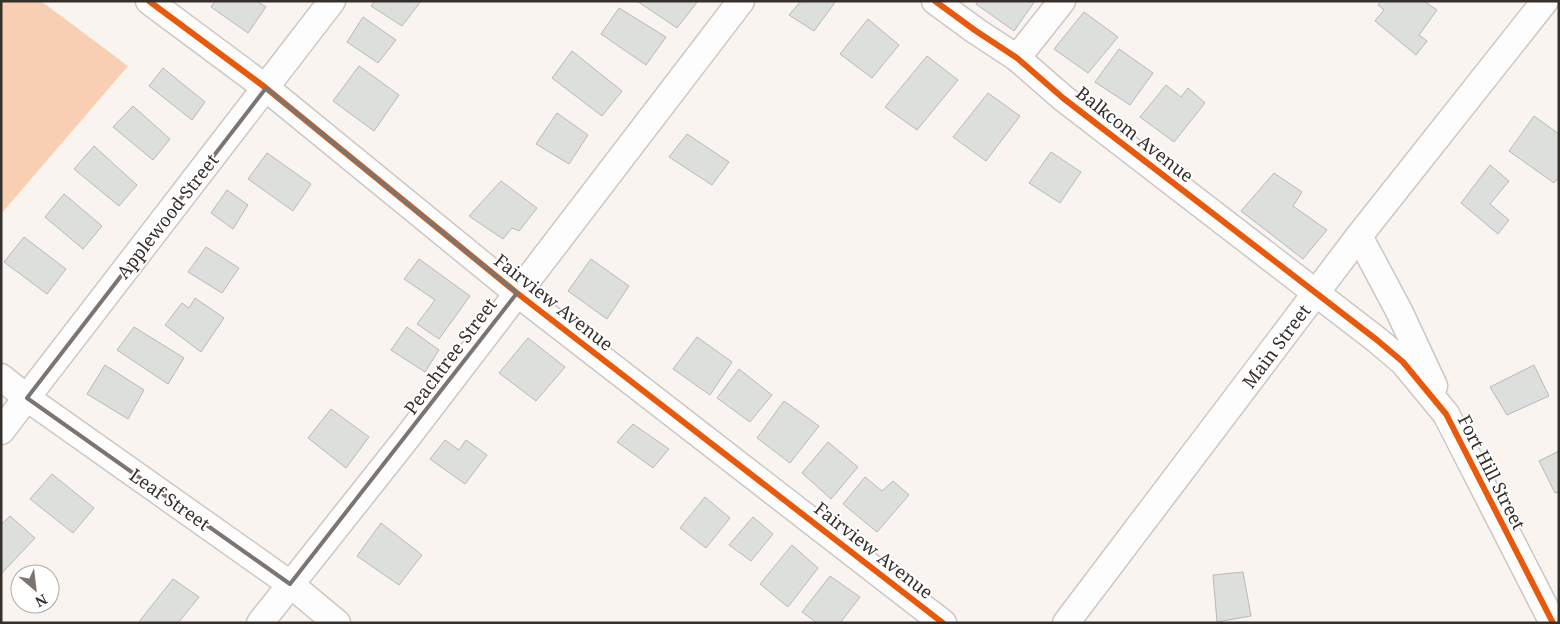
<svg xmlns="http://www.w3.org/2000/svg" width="1560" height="624" font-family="'Noto Serif',serif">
<rect width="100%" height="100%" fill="#faf4f1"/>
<polygon fill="#f9cfb4" points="1,1 41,1 128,66 1,214"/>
<g fill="#dddfdc" stroke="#b8b9b6">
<polygon points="215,1 257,1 266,7 248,33 211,7"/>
<polygon points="375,1 421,1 402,26 371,6"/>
<polygon points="637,1 698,1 677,28"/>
<polygon points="801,1 836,1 814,31 789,15"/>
<polygon points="978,1 1035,1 1014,31 976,4"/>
<polygon points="1381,1 1424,1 1437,10 1419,35 1427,41 1416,55 1375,21 1384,10 1378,5"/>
<polygon points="619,8 666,37 646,65 601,34"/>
<polygon points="1084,12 1118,37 1088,73 1054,49"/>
<polygon points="363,17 396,40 378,63 347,42"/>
<polygon points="868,19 899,45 872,78 840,54"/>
<polygon points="1119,49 1153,73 1130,105 1095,82"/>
<polygon points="572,51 622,91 602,116 552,78"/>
<polygon points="927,56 958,80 917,130 885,107"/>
<polygon points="359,66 399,95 374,131 333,101"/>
<polygon points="163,68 205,102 192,120 149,86"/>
<polygon points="1166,85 1181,97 1188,88 1205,103 1174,142 1140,117"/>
<polygon points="988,93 1020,116 986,161 953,137"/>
<polygon points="133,106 170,139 153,160 113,127"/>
<polygon points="557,113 588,135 569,164 536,144"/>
<polygon points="1534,116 1559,134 1559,177 1554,183 1509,151"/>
<polygon points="687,134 729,162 712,185 669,157"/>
<polygon points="94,146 137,185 119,206 74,169"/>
<polygon points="1051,152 1081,172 1060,203 1029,183"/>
<polygon points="267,153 311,184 293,211 248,179"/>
<polygon points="1490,165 1509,181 1490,204 1509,220 1498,234 1461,203"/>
<polygon points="1274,173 1302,192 1293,206 1327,230 1303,259 1241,211"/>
<polygon points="501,181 537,208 519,231 512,228 503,239 469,216"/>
<polygon points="227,190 248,205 233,229 211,213"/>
<polygon points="64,194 102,226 83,249 45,217"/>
<polygon points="24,237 66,269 47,294 4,262"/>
<polygon points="206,247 239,268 222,293 188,272"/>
<polygon points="419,259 470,296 439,339 417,324 435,300 404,279"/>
<polygon points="591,259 629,286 607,319 568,291"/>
<polygon points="195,298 224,318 201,352 165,325 182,303 189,308"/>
<polygon points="134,327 184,358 168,384 117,350"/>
<polygon points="407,327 439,350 425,372 391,350"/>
<polygon points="697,337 732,362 710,395 673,369"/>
<polygon points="528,338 565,367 536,401 499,373"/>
<polygon points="105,365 144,390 128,419 87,394"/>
<polygon points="1534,365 1549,396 1507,415 1490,387"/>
<polygon points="739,369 772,395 750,422 717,398"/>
<polygon points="784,401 819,426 790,463 757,438"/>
<polygon points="331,409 369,437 346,468 308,438"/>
<polygon points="633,424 669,449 653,468 617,442"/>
<polygon points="445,440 459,450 466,440 487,455 465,484 430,459"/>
<polygon points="828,442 858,467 831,499 802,473"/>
<polygon points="1559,451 1559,492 1555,493 1539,461"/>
<polygon points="52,474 94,508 73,533 30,499"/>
<polygon points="865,477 882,491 893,481 909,495 877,532 843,504"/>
<polygon points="705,497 730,518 706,548 680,528"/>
<polygon points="10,516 35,538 1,574 1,525"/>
<polygon points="753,517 773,534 751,561 729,545"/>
<polygon points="381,523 422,555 399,585 357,556"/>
<polygon points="792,545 818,568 788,607 760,584"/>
<polygon points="1243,572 1251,616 1217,622 1213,575"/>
<polygon points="830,576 860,597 840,623 817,623 802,612"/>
<polygon points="173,579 199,597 178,623 138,623"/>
</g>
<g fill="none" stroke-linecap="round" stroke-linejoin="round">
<defs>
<g id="minor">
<polyline points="149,1 266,88 517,293 943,623"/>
<polyline points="935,1 976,31 1017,58 1063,98 1377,340 1403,362 1446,414 1553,623"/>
<polyline points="1017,58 1062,1"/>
<polyline points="1359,236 1399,311 1434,386"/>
<polyline points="1,377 27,398 290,584 337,623"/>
<polyline points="1,431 332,1"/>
<polyline points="260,623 406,439 741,1"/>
<polyline points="1066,623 1359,236 1545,1"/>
</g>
</defs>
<use href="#minor" stroke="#cdc7c3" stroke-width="29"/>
<use href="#minor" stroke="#fefdfd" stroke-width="26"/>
<defs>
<g id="cycleway">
<polyline points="149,1 266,88 517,293 943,623"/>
<polyline points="935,1 976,31 1017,58 1063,98 1377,340 1403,362 1446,414 1553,623"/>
</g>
</defs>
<use href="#cycleway" stroke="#fff" stroke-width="9"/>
<use href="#cycleway" stroke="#e8590c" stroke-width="6"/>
</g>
<path fill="none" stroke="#7b7571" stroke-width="4" stroke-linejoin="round" d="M266 88 517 293 290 584 27 398Z"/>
<g text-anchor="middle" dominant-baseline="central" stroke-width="4" stroke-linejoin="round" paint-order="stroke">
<g font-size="18" fill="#36302c" stroke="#fff">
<text transform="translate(1135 134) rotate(38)">Balkcom Avenue</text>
<text transform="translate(167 216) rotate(-52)">Applewood Street</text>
<text transform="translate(554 302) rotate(38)">Fairview Avenue</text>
<text transform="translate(1276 346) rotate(-53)">Main Street</text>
<text transform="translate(450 356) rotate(-53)">Peachtree Street</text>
<text transform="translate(1492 472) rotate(63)">Fort Hill Street</text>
<text transform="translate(170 499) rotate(35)">Leaf Street</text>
<text transform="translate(874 550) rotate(38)">Fairview Avenue</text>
</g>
</g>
<rect width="1560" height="624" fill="none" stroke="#36302c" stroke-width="5"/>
<g transform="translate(35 589) rotate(152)"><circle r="24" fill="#ffffff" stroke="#afacab"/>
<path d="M0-4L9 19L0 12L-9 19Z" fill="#7b7571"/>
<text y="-8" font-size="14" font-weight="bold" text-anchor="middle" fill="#36302c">N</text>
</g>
</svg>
